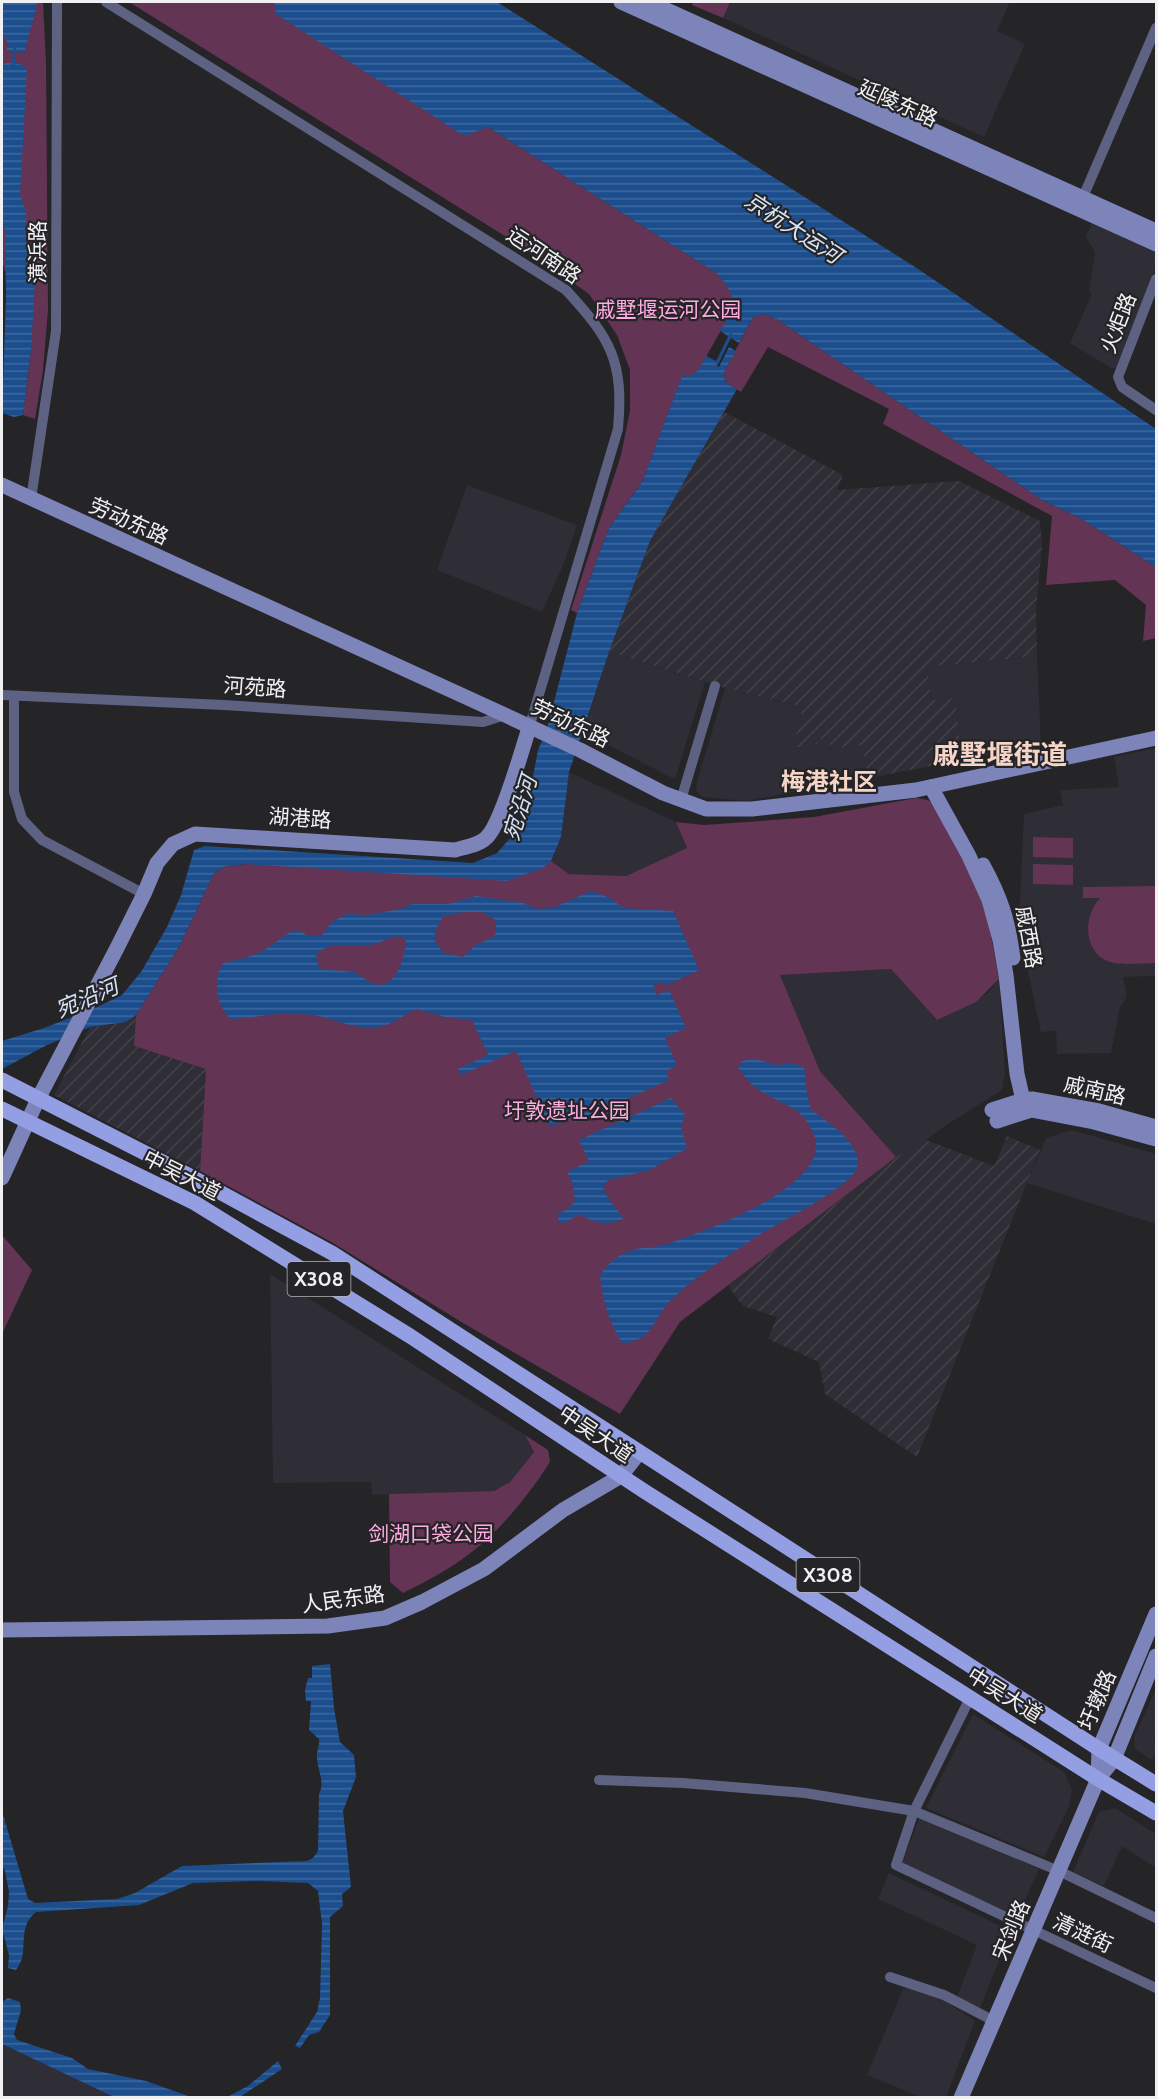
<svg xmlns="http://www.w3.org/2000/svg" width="1158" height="2099" font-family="Cabin,'Noto Sans SC',sans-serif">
<defs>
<pattern id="industrial-furrows" width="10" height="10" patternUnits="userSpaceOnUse" patternTransform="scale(1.5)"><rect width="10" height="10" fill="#2f2d35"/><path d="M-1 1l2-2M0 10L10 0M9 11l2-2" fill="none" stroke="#434249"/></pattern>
<pattern id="water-rules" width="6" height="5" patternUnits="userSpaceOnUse" patternTransform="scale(1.5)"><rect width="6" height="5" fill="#1c4e8e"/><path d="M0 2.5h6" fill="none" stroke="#3d689e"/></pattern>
</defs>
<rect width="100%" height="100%" fill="#252427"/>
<g fill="#2f2d35">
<polygon points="730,2 1010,2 997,31 1025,44 984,137 723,18"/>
<polygon points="1093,220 1156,249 1156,267 1117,368 1111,368 1070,343 1092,294 1089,291 1095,252 1086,237"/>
<polygon points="467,485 577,525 564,563 542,612 437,570"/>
<polygon points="609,652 705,682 676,776 674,779 583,732"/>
<polygon points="1037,656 1041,745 962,760 955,698 931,700 927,667"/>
<polygon points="725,688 803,707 795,739 830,738 831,749 863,745 869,778 746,801 702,797 697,792 696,785"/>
<polygon points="1156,748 1156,976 1123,977 1127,996 1120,1007 1111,1053 1057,1054 1056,1031 1041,1032 1027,967 1033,966 1019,920 1024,814 1063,805 1060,790 1119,787 1114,757"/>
<polygon points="569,772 676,822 687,848 626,876 569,874 551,861 561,837"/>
<polygon points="891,969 937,1020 988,993 999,979 1005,1073 1002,1090 948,1124 926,1140 896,1157 820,1071 780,975"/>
<polygon points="1072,1130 1156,1154 1156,1224 1027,1183 1046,1138"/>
<polygon points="270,1274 525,1435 534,1452 510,1482 494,1491 372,1495 371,1482 273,1483"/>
<polygon points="1156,1689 1156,1733 1154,1738 1156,1740 1156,1751 1152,1760 1135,1749 1134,1737"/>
<polygon points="973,1714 1064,1772 1072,1789 1069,1807 1044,1857 926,1808"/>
<polygon points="1115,1808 1156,1834 1156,1868 1122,1846 1104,1886 1073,1872 1099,1812"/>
<polygon points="920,1816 1039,1869 1020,1911 1010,1913 902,1864"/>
<polygon points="889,1873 1005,1928 1008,1938 980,2008 957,1997 977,1945 878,1899"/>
<polygon points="911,1986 936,1995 975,2021 946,2097 921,2097 867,2075 903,1989"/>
<polygon points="2,2044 114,2097 2,2097"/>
</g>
<g fill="url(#industrial-furrows)">
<polygon points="724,412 843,475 837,490 959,481 1040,521 1042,544 1036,610 1037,656 927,667 931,700 955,698 962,760 869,778 862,745 831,749 829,738 817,739 817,744 797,747 795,739 803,707 725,688 609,652 650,541"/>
<polygon points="136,1015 134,1046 206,1069 200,1171 54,1095 90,1027 115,1024"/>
<polygon points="1007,1136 1040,1150 917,1457 825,1394 819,1362 768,1339 777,1317 743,1306 728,1286 896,1157 926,1140 994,1166"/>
</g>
<g fill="#633454">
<polygon points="2,2 43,2 46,62 48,310 43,370 35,419 23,415 31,350 2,262 2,65 3,35 2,32"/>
<polygon points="129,2 274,2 277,14 464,135 488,127 716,273 729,288 734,301 731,313 699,369 691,376 682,377 642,482 609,528 577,613 571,610 621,455 630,411 630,370 617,335 589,294 521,246"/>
<polygon points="693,2 730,2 723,18 692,5"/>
<polygon points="764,314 778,320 1042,500 1080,518 1156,567 1156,638 1143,641 1146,605 1115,580 1046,585 1052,516 883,424 889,409 768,347 741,392 729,385 724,378 725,370 753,317"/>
<polygon points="916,798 928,800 937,808 979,892 990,930 999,979 976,1002 937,1020 891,969 780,975 820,1071 896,1157 680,1322 620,1414 463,1323 333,1243 200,1171 206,1069 134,1046 136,1015 179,947 214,873 226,866 246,864 507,867 531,839 551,861 569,874 626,876 687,848 676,822 704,825 814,817"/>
<polygon points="1033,837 1073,838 1073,858 1033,857"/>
<polygon points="1033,864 1073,865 1073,885 1033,884"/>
<path d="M1156 886V963C1143 963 1127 965 1114 963 1083 957 1082 917 1100 898H1083V887Z"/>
<polygon points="2,1235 32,1270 2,1334"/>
<path d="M525 1435 548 1450 550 1462C523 1504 489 1545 444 1571 431 1579 417 1586 403 1593L390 1582 389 1494 494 1491 510 1482 534 1452Z"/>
</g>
<g fill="url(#water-rules)" fill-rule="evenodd">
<polygon points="2,2 37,2 35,13 24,53 7,51 7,41 2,32"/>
<path d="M274 2H497L915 267 1156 429V567L1080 518 1042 500 778 320 764 314 753 317 739 343 720 331C737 305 738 297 716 273L488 127 464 136 276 14Z"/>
<polygon points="6,63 21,64 27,69 20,194 26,214 27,251 36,264 31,350 23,415 14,417 2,413 6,296 5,230 2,220 2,66"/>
<path d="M729 347 736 351 725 370 724 378 729 385 737 389 650 541 609 652 569 772 561 837 551 861 543 868 507 881 246 864 226 866 214 873 179 947 136 1015 126 1022 90 1027 47 1045 2 1069V1041L44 1028 95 1008 122 995 141 972 167 927 181 895 194 850 205 846 473 863 497 853 519 828 529 797 538 750 547 729 577 613 609 528 642 482 682 376C696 378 700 367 706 356L718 362 717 366 719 367Z"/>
<path d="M591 891 610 898 623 908 673 911 699 970 665 986 663 981 653 986 657 995 669 990 686 1028 665 1038 677 1066 666 1071 669 1080 575 1122 573 1117 550 1127 516 1051 461 1075 458 1069 488 1055 472 1020 445 1017 416 1009C406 1014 394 1023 383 1026 362 1032 339 1021 319 1016 308 1014 297 1014 286 1014 267 1013 250 1019 231 1019 215 1005 213 980 223 963 237 960 257 956 269 947 281 939 282 935 297 930L307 935H322L332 922 347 914 367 915 401 909 411 904H448L476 896 523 903 538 909 555 907ZM464 912H482L496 920 495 936 476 945 463 957 443 953 435 941V932L443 916ZM395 936 406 939C405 955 398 990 374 984 366 982 361 974 353 972 342 970 330 971 319 968L316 954C332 942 338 946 357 946 371 947 383 941 395 936Z"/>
<path d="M755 1059 777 1065 793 1063 804 1068 807 1093 811 1110C826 1120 864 1145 857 1168 850 1188 777 1223 756 1237 727 1257 693 1277 668 1303 659 1313 655 1327 644 1336 638 1340 629 1342 623 1344 608 1322 603 1301 600 1275 607 1265 615 1257 627 1252 639 1247 654 1248 667 1244 702 1232 834 1186 814 1135 802 1104 782 1106 759 1090 750 1084 744 1076 738 1067L742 1061Z"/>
<path d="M671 1098 685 1115 681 1128 687 1148 650 1170 608 1180 603 1188C608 1200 617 1208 623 1219 606 1227 593 1222 578 1214L569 1221 559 1223 558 1214 569 1208 575 1200 572 1181 567 1172 589 1161 579 1140Z"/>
<path d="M330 1664 334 1708 340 1742 354 1755 356 1777 343 1811 351 1887 342 1894 343 1906 330 1917V2015L319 2032 309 2035 300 2048 295 2046 317 2012 320 1998 322 1924 318 1891 308 1883 259 1881 193 1883 139 1905 36 1912C15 1929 31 1952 16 1970L8 1968 9 1955 2 1929 8 1906 9 1892 5 1871 2 1866V1811L28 1899 35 1903 117 1899 135 1893 182 1866 307 1861 313 1858 318 1851 319 1794C326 1780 316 1769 317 1754 317 1748 320 1745 319 1739L309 1730 311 1701H306L305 1690 308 1678H312V1666Z"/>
<polygon points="8,1998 20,2002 21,2010 14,2034 17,2040 72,2058 88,2069 146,2081 191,2097 114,2097 2,2044 2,2002"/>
<polygon points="278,2061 282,2069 240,2097 227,2097 248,2086"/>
</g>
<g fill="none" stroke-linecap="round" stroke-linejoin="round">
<g stroke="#1c4e8e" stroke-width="3">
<polyline points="13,66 15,48"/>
<polyline points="717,363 731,334"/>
</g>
<g stroke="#5d6283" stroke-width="10">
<path d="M106 2 566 290C611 339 624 361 618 429L529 728"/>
<polyline points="1080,204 1156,28"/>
<polyline points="1156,279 1118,377 1122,387 1156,410"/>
<polyline points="31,499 56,331 57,2"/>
<polyline points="2,695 224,705 483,722 505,715"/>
<polyline points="14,696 14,792 22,819 42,840 144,894"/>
<polyline points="681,800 715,686"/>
<polyline points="970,1698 914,1811 896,1865 1156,1988"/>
<polyline points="599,1780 683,1783 805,1793 914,1811 1059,1871 1156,1918"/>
<polyline points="890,1977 944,1995 994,2021"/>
</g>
<g stroke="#7c84b9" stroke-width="15">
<polyline points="621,2 1156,244"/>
<polyline points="649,2 1156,231"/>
<polyline points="2,485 505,715 580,750 663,793 706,809 752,809 916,790 1156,738"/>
<polyline points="931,787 969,856 989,900 1000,940 1006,975 1017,1074 1023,1100 1031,1110"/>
<path d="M983 865C1001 898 1008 920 1013 958"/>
<polyline points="992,1110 1023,1100 1032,1099 1099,1111 1156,1127"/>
<polyline points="997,1121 1031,1110 1094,1122 1156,1139"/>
<path d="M2 1178 38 1099 117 948 144 894 157 863 173 844 195 834 455 850C465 847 479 845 486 838 501 825 522 750 529 728"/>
<polyline points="2,1630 328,1626 385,1618 422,1602 484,1569 563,1510 621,1476 639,1453"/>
<polyline points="1098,1779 1099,1749 1156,1614"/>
<polyline points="961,2098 1098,1779 1114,1759 1156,1656"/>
</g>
<g stroke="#949fe3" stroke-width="15">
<polyline points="2,1080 190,1176 332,1253 1099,1749 1156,1784"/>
<polyline points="2,1109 195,1203 410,1336 644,1491 1098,1779 1156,1813"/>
</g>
</g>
<g text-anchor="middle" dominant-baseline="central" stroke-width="4.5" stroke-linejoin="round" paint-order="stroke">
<g fill="#252427" stroke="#b4b3b5" stroke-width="1.5">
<rect x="287.5" y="1262" width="63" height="34" rx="4.5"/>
<rect x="796.5" y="1558" width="63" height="34" rx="4.5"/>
</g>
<g font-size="20" font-weight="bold" fill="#f1f0f2">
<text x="319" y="1279">X308</text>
<text x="828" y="1575">X308</text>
</g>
<g font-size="21" fill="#f1f0f2" stroke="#252427">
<text transform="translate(898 103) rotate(24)">延陵东路</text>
<text transform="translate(37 252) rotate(-90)">潢浜路</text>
<text transform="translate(544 255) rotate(34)">运河南路</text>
<text transform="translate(1118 323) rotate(-69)">火炬路</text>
<text transform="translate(129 521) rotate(24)">劳动东路</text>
<text transform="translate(255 687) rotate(4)">河苑路</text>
<text transform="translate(571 723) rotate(25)">劳动东路</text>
<text transform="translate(300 818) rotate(4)">湖港路</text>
<text transform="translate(1029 937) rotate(80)">戚西路</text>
<text transform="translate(1095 1090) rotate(13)">戚南路</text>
<text transform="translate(182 1175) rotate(27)">中吴大道</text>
<text transform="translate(596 1434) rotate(34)">中吴大道</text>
<text transform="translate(343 1599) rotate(-8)">人民东路</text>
<text transform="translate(1005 1695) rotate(32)">中吴大道</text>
<text transform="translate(1097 1700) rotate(-67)">圩墩路</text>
<text transform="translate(1011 1930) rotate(-67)">宋剑路</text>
<text transform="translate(1083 1933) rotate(25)">清涟街</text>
</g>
<g font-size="21" fill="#feace3" stroke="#252427">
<text x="668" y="309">戚墅堰运河公园</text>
<text x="567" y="1110">圩敦遗址公园</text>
<text x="431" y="1533">剑湖口袋公园</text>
</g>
<g font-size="22" font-style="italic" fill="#d6e4f7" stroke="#252427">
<text transform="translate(793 228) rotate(33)">京杭大运河</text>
<text transform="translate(520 808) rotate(-73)">宛沿河</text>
<text transform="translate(87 998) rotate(-23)">宛沿河</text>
</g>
<g font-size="24" font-weight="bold" fill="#f5d5c8" stroke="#252427">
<text x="829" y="781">梅港社区</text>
</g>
<g font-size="27" font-weight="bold" fill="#f5d5c8" stroke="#252427">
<text x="1000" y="754">戚墅堰街道</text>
</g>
</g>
<rect width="1158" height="2099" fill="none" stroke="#f1f0f2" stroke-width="6"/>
</svg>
